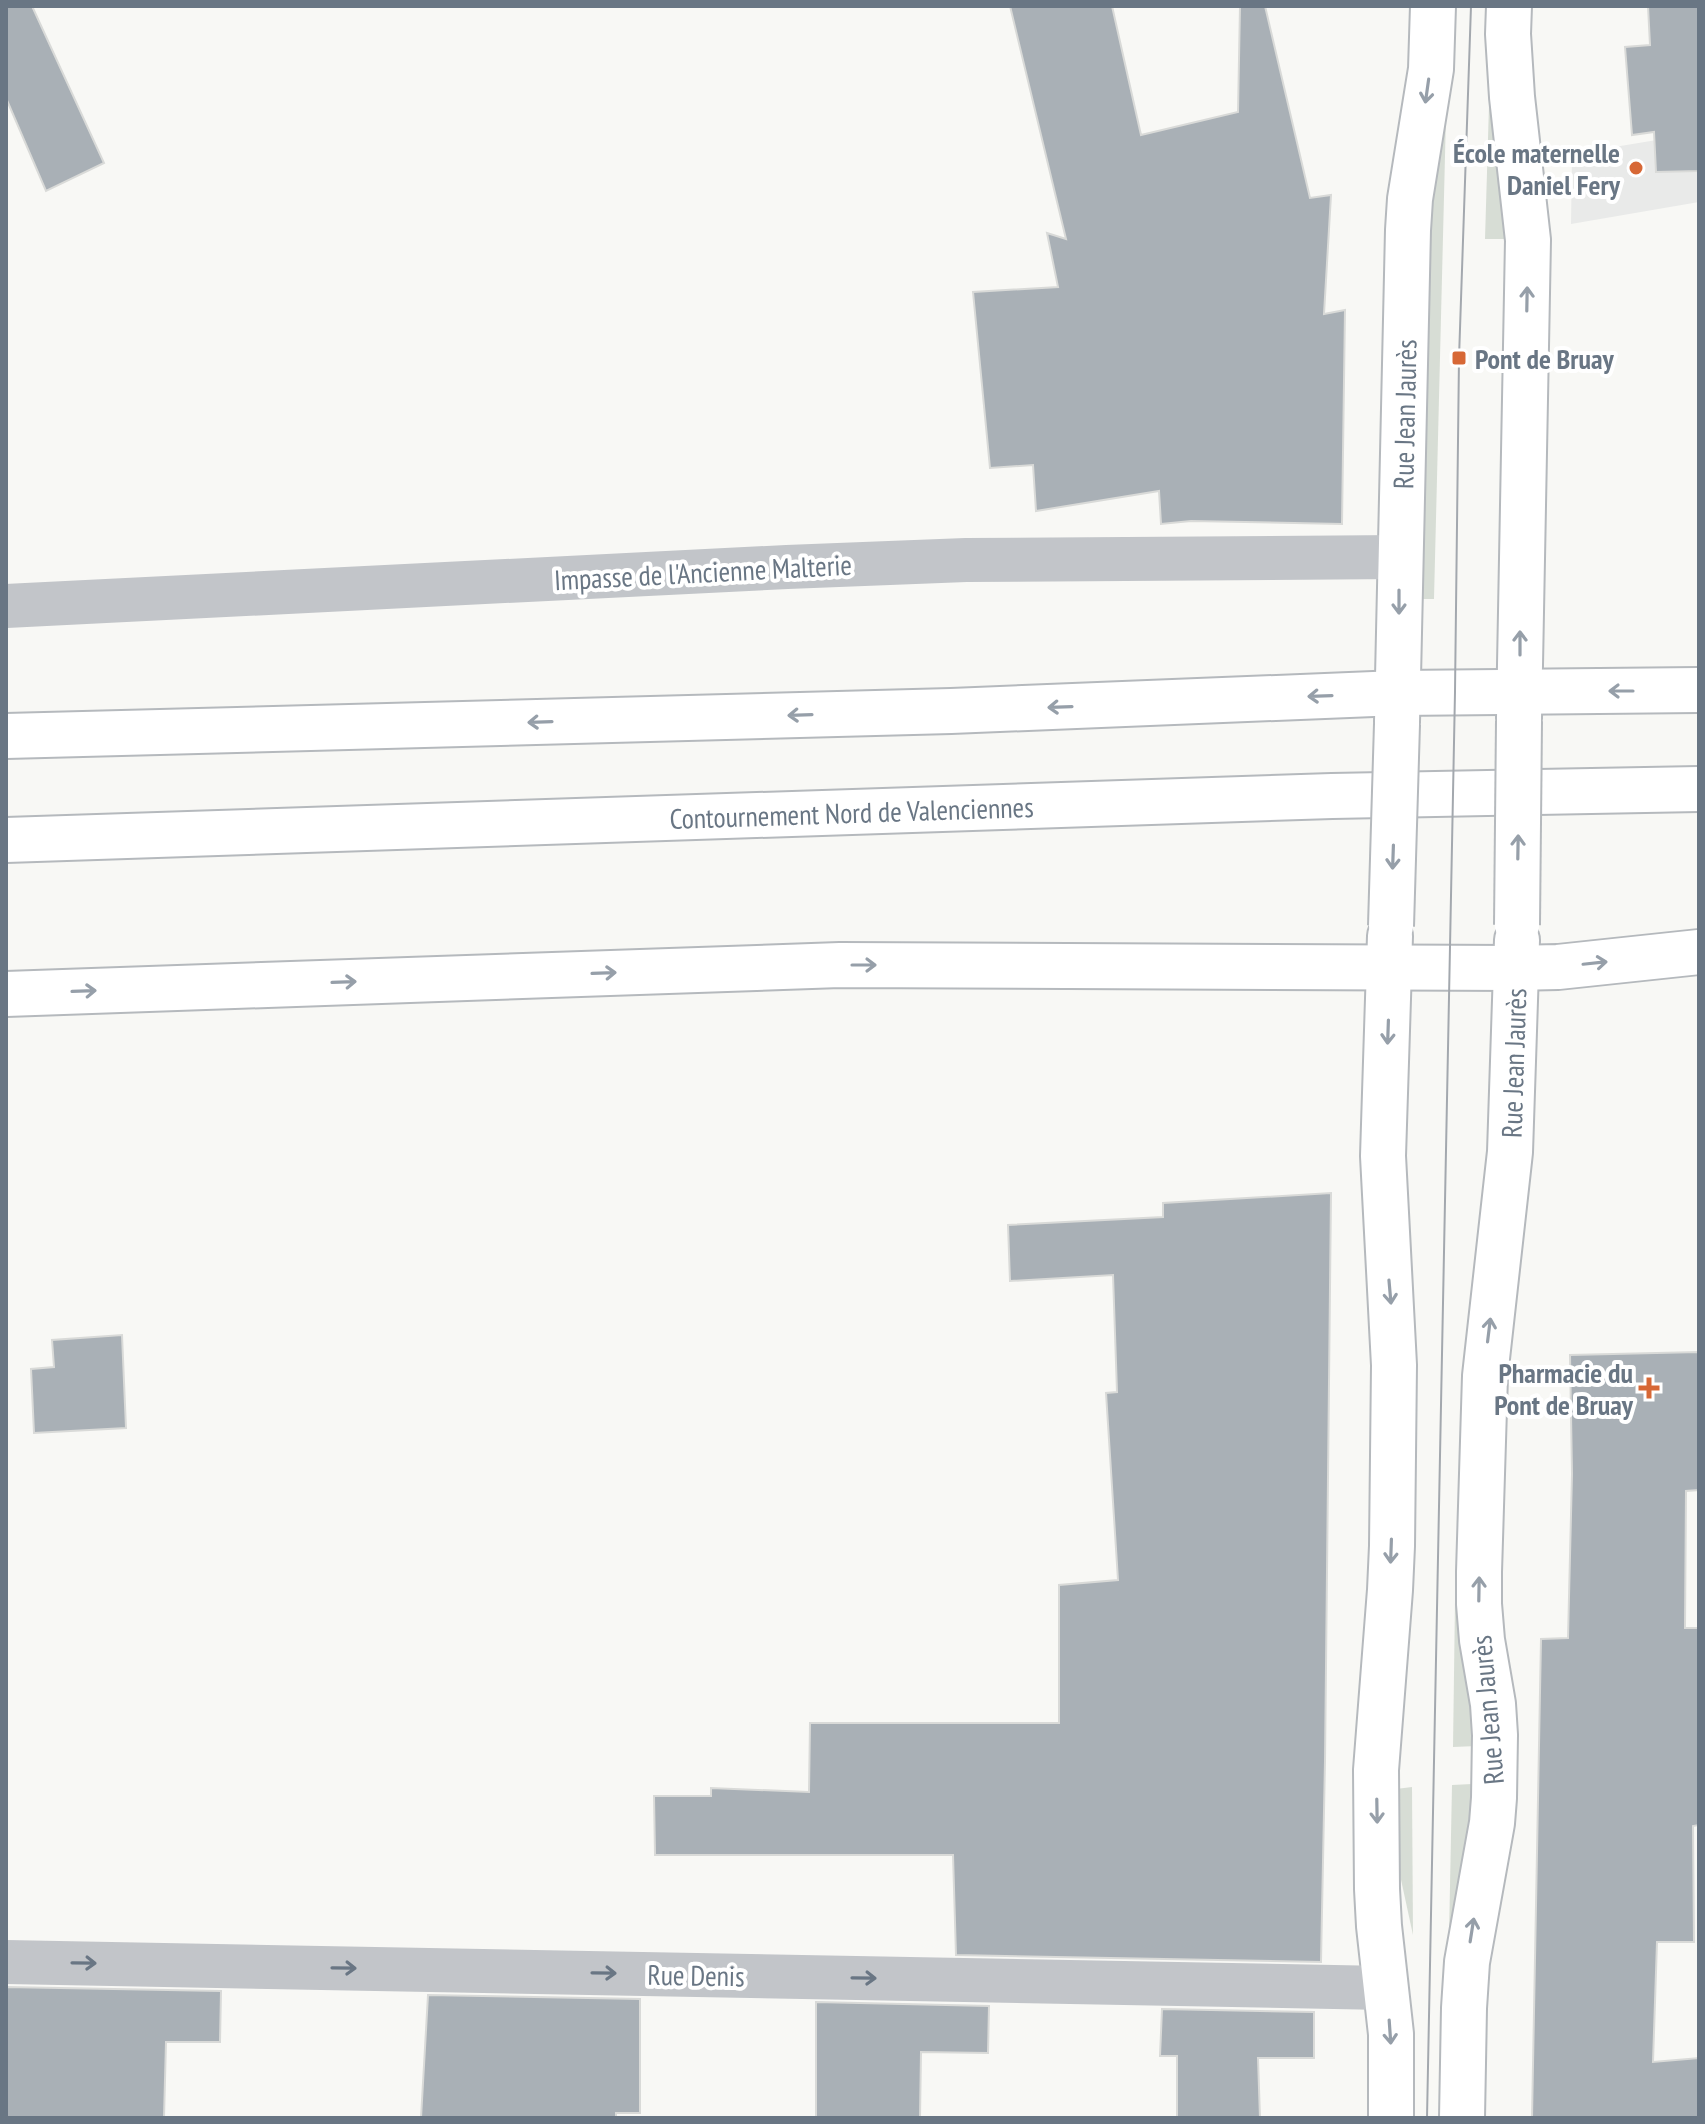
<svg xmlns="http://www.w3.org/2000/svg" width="1705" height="2124" font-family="'PT Sans Narrow',sans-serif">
<rect width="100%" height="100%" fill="#f8f8f5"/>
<polygon fill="#e9eae9" points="1699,133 1699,202 1571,224 1572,154"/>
<g fill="#d7ddd5">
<polygon points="1489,105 1501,164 1508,239 1485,239"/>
<polygon points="1446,116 1434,599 1421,599 1430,221"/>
<polygon points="1455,1601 1472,1679 1477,1746 1453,1747"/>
<polygon points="1472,1784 1470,1824 1449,1936 1452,1785"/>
<polygon points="1412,1787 1413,1935 1400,1875 1396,1789"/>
</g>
<g fill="#a9b0b6" stroke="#d9dad8" stroke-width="2">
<polygon points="6,6 32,6 104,163 46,191 6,98"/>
<polygon points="1010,6 1112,6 1141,135 1238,112 1240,6 1265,6 1310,198 1331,195 1324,314 1345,310 1342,524 1191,521 1161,524 1159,491 1036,511 1033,465 990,468 973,292 1058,287 1047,233 1066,239"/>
<polygon points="1648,6 1699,6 1699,171 1656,172 1654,132 1632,135 1625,47 1650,45"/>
<polygon points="1331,1193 1325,1761 1321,1962 956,1955 953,1855 655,1855 654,1796 711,1796 711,1788 809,1792 810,1723 1059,1723 1059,1585 1118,1580 1106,1393 1117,1392 1113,1275 1010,1281 1008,1225 1163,1217 1163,1203"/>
<polygon points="122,1335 126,1428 34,1433 31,1369 54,1367 52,1340"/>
<polygon points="1699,1352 1699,1490 1686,1491 1685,1628 1699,1628 1699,1825 1693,1826 1694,1942 1657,1942 1653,2062 1699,2058 1699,2118 1532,2118 1541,1639 1568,1638 1572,1474 1570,1355"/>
<polygon points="6,1987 221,1991 220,2042 166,2042 164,2118 6,2118"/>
<polygon points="428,1995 640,1999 640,2113 616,2113 616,2118 421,2118"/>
<polygon points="816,2002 989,2006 988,2053 921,2052 920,2118 816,2118"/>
<polygon points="1162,2009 1314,2012 1314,2058 1258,2058 1260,2118 1177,2118 1177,2056 1160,2056"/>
</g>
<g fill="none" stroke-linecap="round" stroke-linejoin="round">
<defs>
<g id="major">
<polyline points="1509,6 1508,34 1512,97 1528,240 1519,718"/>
<path id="s1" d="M1397 722 1408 230 1410 199 1431 69 1433 6"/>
<polyline points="6,736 951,711 1398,693 1699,690"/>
<path id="s2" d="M6 840 1332 796 1699 789"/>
<polyline points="1390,936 1383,1156 1394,1365 1392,1546 1390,1590 1376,1770 1377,1889 1379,1926 1391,2034 1391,2118"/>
<polyline points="6,994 840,965 1517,968 1558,967 1699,952"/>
<path id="s3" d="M1462 2118 1464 2008 1467 1962 1492 1823 1494 1798 1495 1735 1493 1704 1482 1640 1479 1604V1572L1485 1376 1510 1152 1517 940"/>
</g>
</defs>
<use href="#major" stroke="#b5b9bd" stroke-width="48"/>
<g stroke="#c2c5c9" stroke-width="44">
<polyline points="6,606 787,567 966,560 1400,557"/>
<polyline points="6,1962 1385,1988"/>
</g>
<use href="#major" stroke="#fff" stroke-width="44"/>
<polyline stroke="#a3a8ae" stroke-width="2" points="1427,2118 1455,692 1459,358 1471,6"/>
<defs>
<g id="major-bridge">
<polyline points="1517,925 1519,721"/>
<polyline points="1391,926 1397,724"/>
</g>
</defs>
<use href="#major-bridge" stroke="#b5b9bd" stroke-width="48" stroke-linecap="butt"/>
<use href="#major-bridge" stroke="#fff" stroke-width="44"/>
</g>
<defs><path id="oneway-shaft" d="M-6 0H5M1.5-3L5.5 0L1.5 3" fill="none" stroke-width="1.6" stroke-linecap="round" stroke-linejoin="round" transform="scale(2)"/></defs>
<g stroke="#969fa9">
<use href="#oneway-shaft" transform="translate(1427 91) rotate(98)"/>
<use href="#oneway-shaft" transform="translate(1527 299) rotate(-89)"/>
<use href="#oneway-shaft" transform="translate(1399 602) rotate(90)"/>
<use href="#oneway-shaft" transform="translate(1520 643) rotate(-90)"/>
<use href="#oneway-shaft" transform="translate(1621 691) rotate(180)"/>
<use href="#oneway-shaft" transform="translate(1320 696) rotate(178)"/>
<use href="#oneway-shaft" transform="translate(1060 707) rotate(178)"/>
<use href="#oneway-shaft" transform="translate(800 715) rotate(178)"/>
<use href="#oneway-shaft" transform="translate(540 722) rotate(178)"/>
<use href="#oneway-shaft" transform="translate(1518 847) rotate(-89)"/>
<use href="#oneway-shaft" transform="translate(1393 857) rotate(92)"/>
<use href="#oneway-shaft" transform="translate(1595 963) rotate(-6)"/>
<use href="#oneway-shaft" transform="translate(864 965)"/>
<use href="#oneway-shaft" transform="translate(604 973) rotate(-2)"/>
<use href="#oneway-shaft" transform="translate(344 982) rotate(-2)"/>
<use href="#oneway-shaft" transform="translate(84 991) rotate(-2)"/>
<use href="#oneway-shaft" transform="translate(1388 1032) rotate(92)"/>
<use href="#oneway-shaft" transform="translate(1390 1292) rotate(85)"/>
<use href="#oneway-shaft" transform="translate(1489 1330) rotate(-83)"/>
<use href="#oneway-shaft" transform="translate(1391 1551) rotate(92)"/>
<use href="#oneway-shaft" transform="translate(1479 1589) rotate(-89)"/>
<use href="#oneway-shaft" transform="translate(1377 1811) rotate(89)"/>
<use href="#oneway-shaft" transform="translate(1472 1930) rotate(-81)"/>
<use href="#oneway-shaft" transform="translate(1390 2032) rotate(86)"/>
</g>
<g stroke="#697684">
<use href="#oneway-shaft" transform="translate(84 1963) rotate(1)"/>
<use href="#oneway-shaft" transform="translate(344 1968) rotate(1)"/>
<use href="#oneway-shaft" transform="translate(604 1973) rotate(1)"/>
<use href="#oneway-shaft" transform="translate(864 1978) rotate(1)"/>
</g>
<g fill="#d76836" stroke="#fff" stroke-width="3">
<circle cx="1636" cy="168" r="8"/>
<rect x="1451" y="350" width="16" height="16" rx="4"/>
<path d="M1645 1376h8v8h8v8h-8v8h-8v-8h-8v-8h8z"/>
</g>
<g text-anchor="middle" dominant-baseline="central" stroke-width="8" stroke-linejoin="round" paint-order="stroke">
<g font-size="28" font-weight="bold" fill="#697684" stroke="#fff" text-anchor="end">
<text x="1620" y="152">École maternelle<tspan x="1620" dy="32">Daniel Fery</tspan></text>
<text x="1475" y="358" text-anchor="start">Pont de Bruay</text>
<text x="1633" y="1372">Pharmacie du<tspan x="1633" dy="32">Pont de Bruay</tspan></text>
</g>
<g font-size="28" fill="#697684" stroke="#fff">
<text stroke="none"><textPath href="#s1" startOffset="308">Rue Jean Jaurès</textPath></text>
<text transform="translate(703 572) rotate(-3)">Impasse de l'Ancienne Malterie</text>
<text stroke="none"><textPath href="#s2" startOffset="846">Contournement Nord de Valenciennes</textPath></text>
<text stroke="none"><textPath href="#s3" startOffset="1060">Rue Jean Jaurès</textPath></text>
<text transform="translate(1487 1710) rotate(-95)">Rue Jean Jaurès</text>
<text transform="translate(696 1975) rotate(1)">Rue Denis</text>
</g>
</g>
<rect width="1705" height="2124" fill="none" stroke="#697684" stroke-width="16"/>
</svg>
